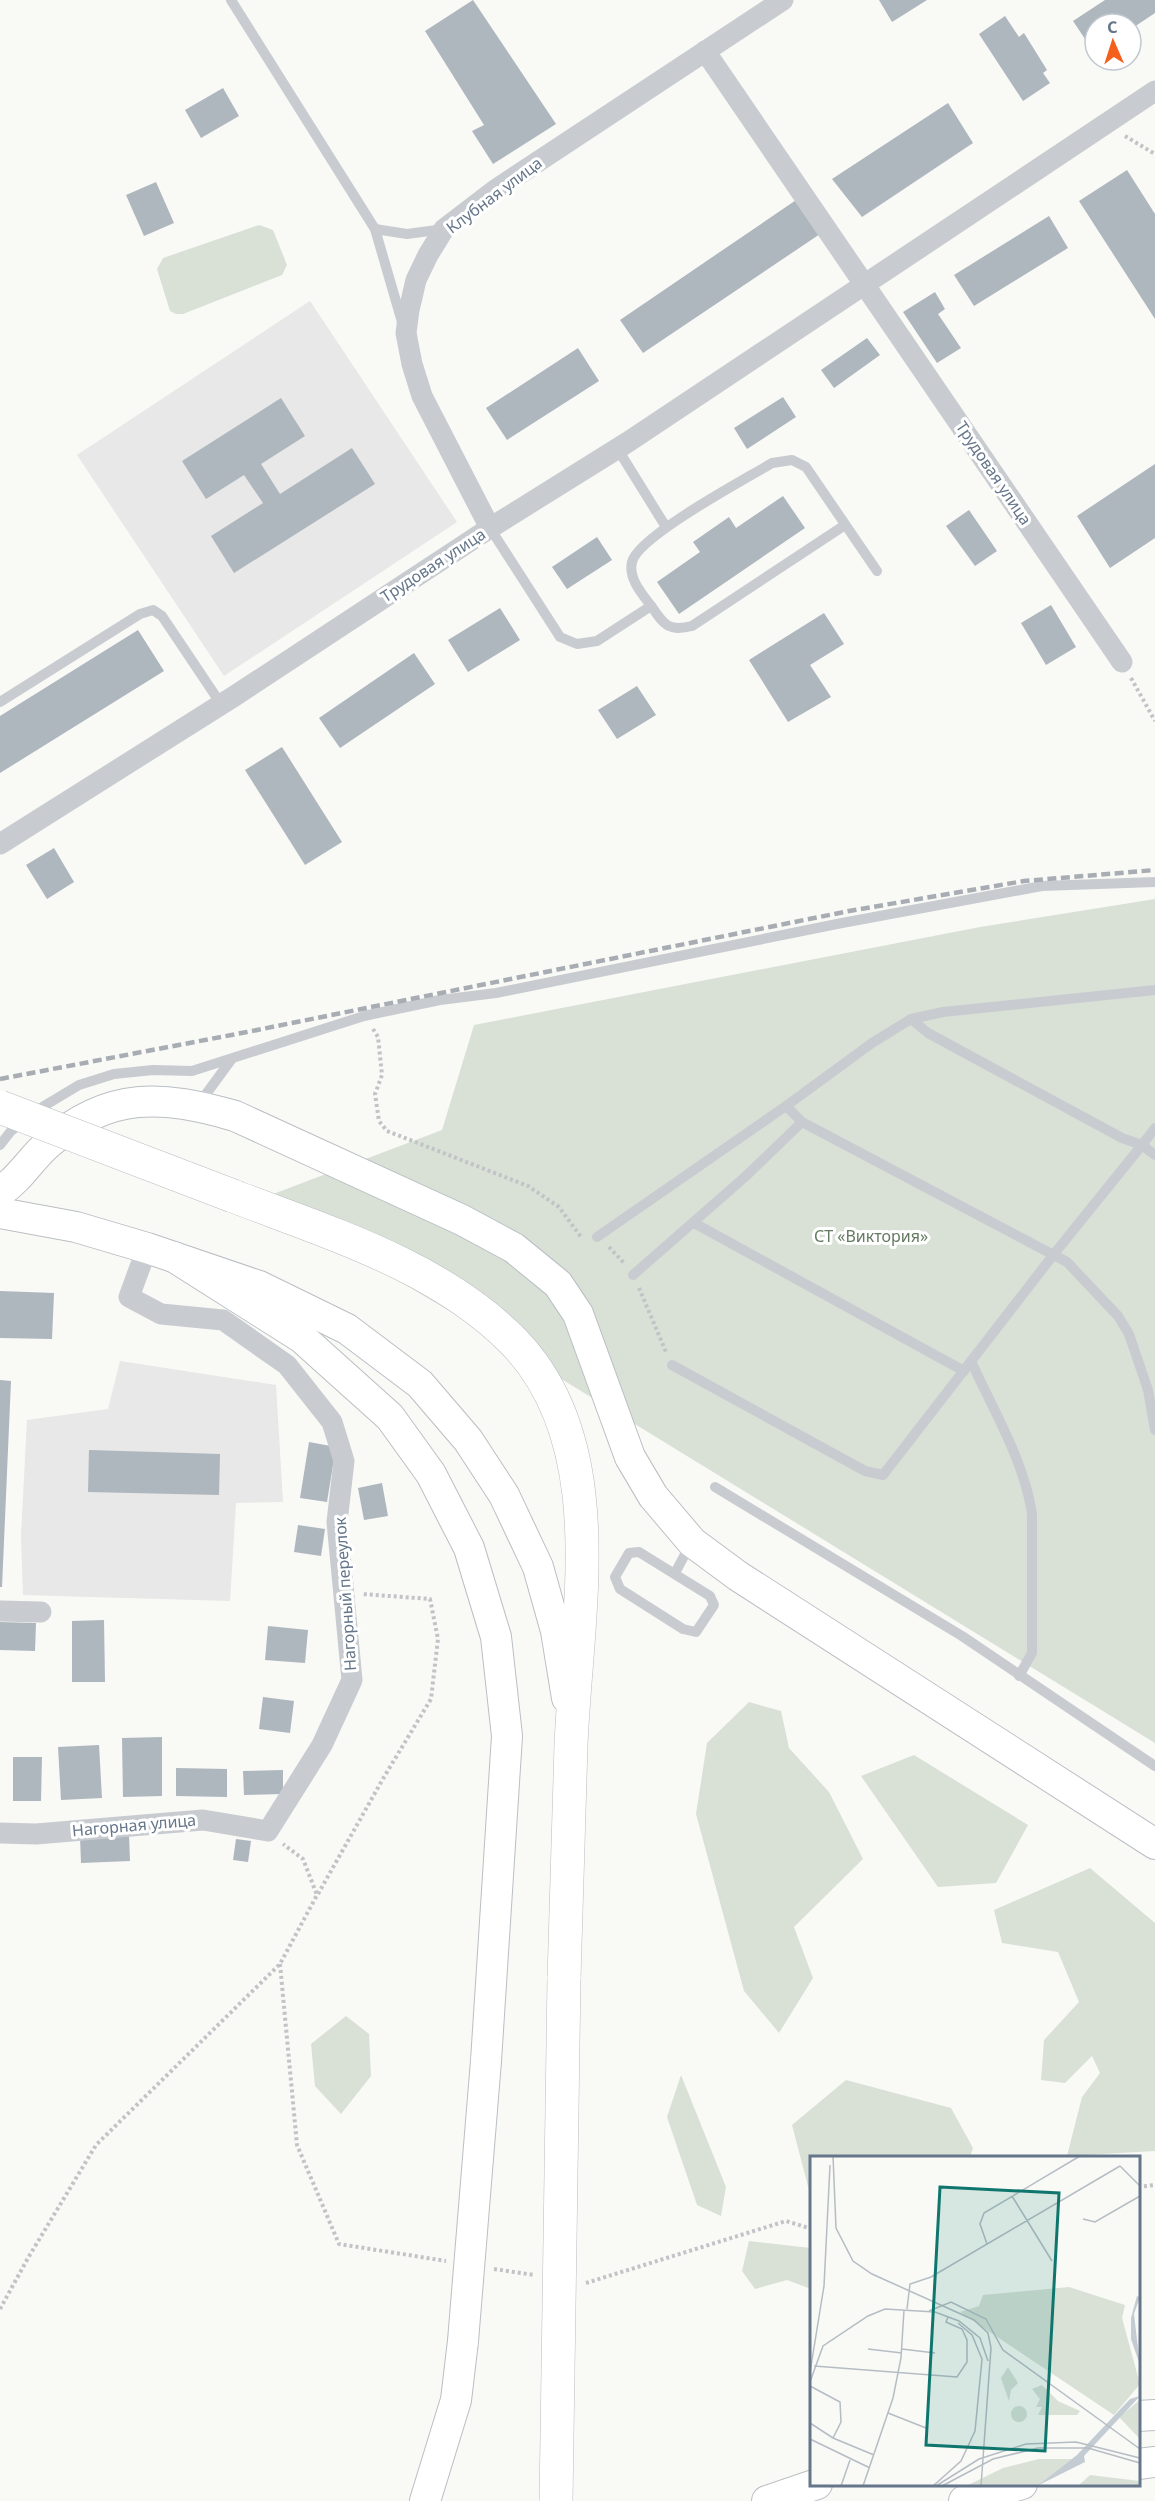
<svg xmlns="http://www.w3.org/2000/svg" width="1155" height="2501" font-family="'Noto Sans',sans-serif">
<rect width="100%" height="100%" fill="#f9f9f6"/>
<g fill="#e7e8e7">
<polygon points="310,301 457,522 224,676 77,455"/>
<polygon points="120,1361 276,1385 283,1502 236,1503 230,1601 23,1595 21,1536 27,1420 108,1409"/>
</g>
<g fill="#d9e1d7">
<polygon points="259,225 273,230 287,265 282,275 183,314 176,314 170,311 157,269 163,258"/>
<polygon points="1155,899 1155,1743 480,1329 260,1199 442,1130 474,1025 980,927"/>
<polygon points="749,1702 781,1711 789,1748 829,1792 863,1859 794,1927 813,1978 779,2033 744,1991 696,1814 707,1743"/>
<polygon points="914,1755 1028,1825 996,1883 938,1887 861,1776"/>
<polygon points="1090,1868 1155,1923 1155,2151 1067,2156 1082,2097 1100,2073 1092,2056 1065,2083 1041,2080 1044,2040 1079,2002 1058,1952 1002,1943 994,1910"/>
<polygon points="346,2016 369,2034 371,2076 341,2114 315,2086 311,2044"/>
<polygon points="681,2075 726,2187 721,2216 697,2205 667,2117"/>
<polygon points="846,2080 951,2108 973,2148 970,2157 812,2158 811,2198 792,2125"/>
<polygon points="749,2241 811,2248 811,2289 787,2280 755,2289 742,2271"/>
</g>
<g fill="#aeb6be">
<polygon points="473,0 556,124 493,164 472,131 484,125 425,31"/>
<polygon points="879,0 927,0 892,22"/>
<polygon points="1105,0 1155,0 1155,13 1131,29 1131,24 1095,24 1095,54 1073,21"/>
<polygon points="1005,16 1019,37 1024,33 1047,70 1043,73 1050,83 1023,101 979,34"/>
<polygon points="223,88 239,116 201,138 185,110"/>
<polygon points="948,103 973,143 862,217 832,179"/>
<polygon points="1127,170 1155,214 1155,319 1079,201"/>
<polygon points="156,182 174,223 144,236 126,195"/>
<polygon points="802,196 826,230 643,353 620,320"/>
<polygon points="1049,216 1068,248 974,306 954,275"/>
<polygon points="935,292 945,309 938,314 961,348 937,363 903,312"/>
<polygon points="867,338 880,355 834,388 821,370"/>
<polygon points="578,348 599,381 507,440 486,408"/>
<polygon points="783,397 796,417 747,449 734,428"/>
<polygon points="281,398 305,436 261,464 280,494 352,448 375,484 234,573 211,536 263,503 244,475 206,499 182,461"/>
<polygon points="1155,464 1155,538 1110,568 1077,516"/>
<polygon points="783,496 805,528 679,614 657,582 700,552 693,542 729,517 736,528"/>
<polygon points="969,510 997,551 975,566 946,526"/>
<polygon points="597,537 612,560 567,589 552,567"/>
<polygon points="1051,605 1076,647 1046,665 1021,623"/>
<polygon points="500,608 520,640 468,672 448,640"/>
<polygon points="824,613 844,644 810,665 831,697 788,722 749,660"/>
<polygon points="138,630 164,671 0,773 0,716"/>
<polygon points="414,653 435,684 340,748 319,718"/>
<polygon points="637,686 656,715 617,739 598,710"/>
<polygon points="282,747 342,842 305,865 245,770"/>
<polygon points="54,848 74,882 47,899 26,865"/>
<polygon points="0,1291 54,1293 52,1339 0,1338"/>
<polygon points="0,1380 11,1381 2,1587 0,1587"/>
<polygon points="309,1442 336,1447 327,1502 300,1498"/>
<polygon points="89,1450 220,1454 219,1495 88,1492"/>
<polygon points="382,1483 388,1516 364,1520 358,1488"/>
<polygon points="298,1525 325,1529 321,1556 294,1552"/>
<polygon points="104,1620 105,1682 72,1682 72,1621"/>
<polygon points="0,1622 36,1623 35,1651 0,1650"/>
<polygon points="268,1626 308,1630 305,1663 265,1660"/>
<polygon points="263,1697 294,1701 290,1733 259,1729"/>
<polygon points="162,1737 162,1796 123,1797 122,1738"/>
<polygon points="99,1745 102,1798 61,1800 58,1747"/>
<polygon points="13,1757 42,1757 41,1801 13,1801"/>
<polygon points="176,1768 227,1769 227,1797 176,1796"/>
<polygon points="283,1770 283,1794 244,1795 243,1771"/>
<polygon points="129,1835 130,1861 81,1863 80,1837"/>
<polygon points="236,1839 251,1841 248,1862 233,1860"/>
</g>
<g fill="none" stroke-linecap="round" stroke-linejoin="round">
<defs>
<g id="secondary">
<path d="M0 1192C21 1178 31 1158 49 1143 110 1091 162 1095 235 1116L462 1220 514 1248 558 1284 578 1314 630 1457 653 1496 692 1542 738 1576 1155 1844"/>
<polyline points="0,1213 76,1227 147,1248 259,1286 347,1329 420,1384 468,1440 504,1495 538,1567 556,1631 567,1698"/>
<polyline points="174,1257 302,1338 390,1417 431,1474 469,1548 496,1637 507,1736 486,2061"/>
<polyline points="1138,2416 1155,2415"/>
<polyline points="1138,2464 1155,2462"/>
<polyline points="425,2501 456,2400 463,2341"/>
<polyline points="767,2501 817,2484"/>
<polyline points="964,2501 1022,2484"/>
</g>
<path id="primary" d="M233 1196C329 1233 439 1266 513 1341 614 1444 576 1616 571 1745 568 1823 566 1901 564 1979"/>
</defs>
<use href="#secondary" stroke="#babfc4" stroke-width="32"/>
<use href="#primary" stroke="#b9bdc1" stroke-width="34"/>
<g stroke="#c1c3c6" stroke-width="4" stroke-dasharray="3 3" stroke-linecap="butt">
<polyline points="1125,136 1155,154"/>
<polyline points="1131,678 1155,721"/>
<polyline points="373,1029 378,1037 382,1075 375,1094 379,1121 387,1131 528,1186 559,1207 581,1237"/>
<polyline points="609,1247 624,1263"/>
<polyline points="639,1288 666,1352"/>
<polyline points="318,1894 384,1777 431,1699 438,1639 430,1599 362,1594"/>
<polyline points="280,1964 297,2145 339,2244 446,2261"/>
<polyline points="1138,2187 1155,2185"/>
<polyline points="494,2269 534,2275"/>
<polyline points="586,2283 786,2221 812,2229"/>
<polyline points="0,2309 28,2258 96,2145 280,1964 317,1895 303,1859 283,1844"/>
</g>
<g stroke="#c8ccd0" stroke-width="10">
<polyline points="231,0 375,229"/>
<polyline points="402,322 375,229 407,234 444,229"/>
<polyline points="617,448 666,527"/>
<path d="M845 525 692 626C669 632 664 625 652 607 643 595 628 579 632 562 638 536 746 479 772 463L792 460 806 467 877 571"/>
<polyline points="490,528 560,637 577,644 597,641 651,606"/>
<polyline points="0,702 140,614 153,610 162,616 221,704"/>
<polyline points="198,1105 231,1060"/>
<polyline points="786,1106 802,1122 1067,1262 1118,1316 1129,1334 1148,1390 1155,1430"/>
<polyline points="1155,1128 1142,1145 1155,1155"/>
<polyline points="0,1145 11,1131 44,1106 79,1085 114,1074 153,1070 192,1071 364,1016 440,1000 496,993 842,923 1042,886 1155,882"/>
<polyline points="694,1223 964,1371"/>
<polyline points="597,1237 786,1106 872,1043 911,1019 943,1012 1155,990"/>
<polyline points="633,1275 746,1176 802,1122"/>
<path d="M971 1361C993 1410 1024 1460 1032 1514V1653L1019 1676"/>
<polyline points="672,1365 865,1471 883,1475 1054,1254 1142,1145 1122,1138 928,1033 911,1019"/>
<polyline points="715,1487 962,1636 1155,1766"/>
<polygon points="639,1552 710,1596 714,1605 696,1632 683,1629 620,1589 615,1577 629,1553"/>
<polyline points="675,1573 690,1545"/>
</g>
<g stroke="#c8ccd0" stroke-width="21">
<polyline points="705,51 1122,662"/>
<polyline points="490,528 422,396 412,364 406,333 409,310 416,280 428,255 444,229 495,190 783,0"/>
<polyline points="0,844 233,697 490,528 628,442 1155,91"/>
<polyline points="0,1611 41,1612"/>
<polyline points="0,1833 36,1834 203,1820 268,1831 322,1745 352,1680 337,1522 344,1461 332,1422 287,1365 223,1320 161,1314 129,1297 147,1248"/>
</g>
<use href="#secondary" stroke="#fff" stroke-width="30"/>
<use href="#primary" stroke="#fff" stroke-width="33"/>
<polyline stroke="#a8adb4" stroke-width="4.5" stroke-dasharray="9 4.5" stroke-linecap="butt" points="0,1079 247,1032 849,911 1024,881 1155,870"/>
<defs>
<polyline id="secondary-bridge" points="463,2341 486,2061"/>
<g id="primary-bridge">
<polyline points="0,1107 233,1196"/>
<polyline points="556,2501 564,1979"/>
</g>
</defs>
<use href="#secondary-bridge" stroke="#babfc4" stroke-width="32" stroke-linecap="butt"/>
<use href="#primary-bridge" stroke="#b9bdc1" stroke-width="34" stroke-linecap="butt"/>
<use href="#secondary-bridge" stroke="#fff" stroke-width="30"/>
<use href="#primary-bridge" stroke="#fff" stroke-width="33"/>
</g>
<g text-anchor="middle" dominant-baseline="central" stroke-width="6" stroke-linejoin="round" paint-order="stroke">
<g font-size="16" fill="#65768a" stroke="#fff">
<text transform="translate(494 195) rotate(-37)">Клубная улица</text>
<text transform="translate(994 473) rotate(56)">Трудовая улица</text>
<text transform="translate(433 565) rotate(-33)">Трудовая улица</text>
<text transform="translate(345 1594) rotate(-94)">Нагорный переулок</text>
<text transform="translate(134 1825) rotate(-5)">Нагорная улица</text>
</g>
<g font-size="16" fill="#647a61" stroke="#fff">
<text x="871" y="1236">СТ «Виктория»</text>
</g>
</g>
<g transform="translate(810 2156)">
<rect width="330" height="330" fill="#f9f9f6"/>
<path d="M259 131 315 149 312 162 330 228 304 259 150 156 169 150 173 139ZM198 211 208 227 201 234 199 245 191 222ZM232 229 248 245 270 255 267 259H228L232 251H226L230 243 222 233ZM330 244V283L309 261ZM201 258a8 8 0 1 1 16 0a8 8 0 1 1-16 0ZM229 303H262L227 330H156L193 312ZM280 319 330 325V330H268Z" fill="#d9e1d7"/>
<path d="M327 140 330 141 324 158 330 209 321 183V162ZM330 240 274 300 275 306 227 330 267 299 320 243Z" fill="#c2ccd2"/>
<path fill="none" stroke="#b5bdc4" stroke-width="1.5" d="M23 0 26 72 43 105 62 118 164 164 178 177 181 192 171 330M310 10 330 30M202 40 242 105M273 63 285 66 330 40M177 88 170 68 174 57 270 0M97 153 100 128 121 121 310 10M119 155 141 146 176 163 193 194 330 293M58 193 92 197M92 193 125 197M4 210 147 221 157 206V184L152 173 136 166 138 161M0 216 14 130 20 9M0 226 13 190 58 160 75 153 125 156 149 165 170 182 178 205M0 230 30 246 31 266 23 282M78 257 116 272M0 267 23 282 64 299M0 283 60 312M31 330 40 304M53 330 83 242 91 202 94 154M123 330 151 305 165 275 172 203 162 179 148 167M126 330 169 303 216 288 266 286 330 302M132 330 183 303 228 292H278L330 307"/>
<path fill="#0f766e" fill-opacity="0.15" stroke="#0f766e" stroke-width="3" d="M130 31 249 37 235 295 116 289Z"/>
<rect width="330" height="330" fill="none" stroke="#65768a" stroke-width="3"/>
</g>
<g transform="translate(1113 42) rotate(357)"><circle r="28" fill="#ffffff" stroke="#c1c8d0" stroke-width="1.5"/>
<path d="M0-4.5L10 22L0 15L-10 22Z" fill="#f4601b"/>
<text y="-9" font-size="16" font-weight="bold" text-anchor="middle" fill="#65768a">С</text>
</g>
</svg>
